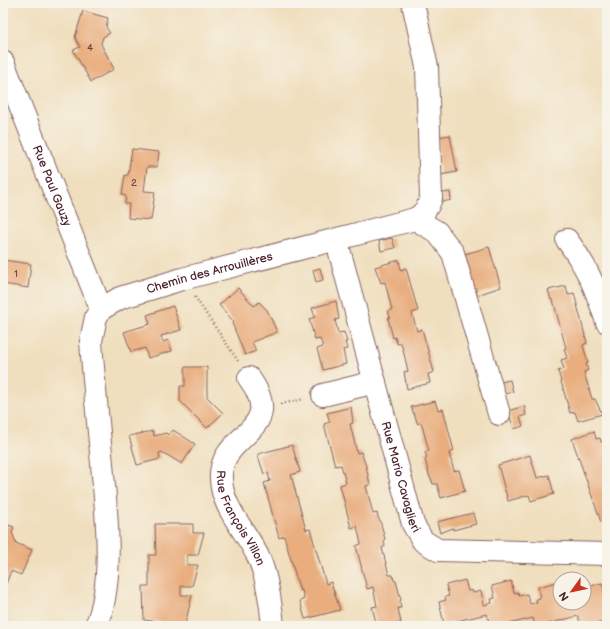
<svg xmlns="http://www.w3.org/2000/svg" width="610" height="629" font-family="'Balsamiq Sans',sans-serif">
<rect width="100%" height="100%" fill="#f7f3e8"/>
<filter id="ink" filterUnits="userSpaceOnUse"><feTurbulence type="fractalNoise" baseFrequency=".025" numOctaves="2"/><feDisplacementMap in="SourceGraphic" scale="8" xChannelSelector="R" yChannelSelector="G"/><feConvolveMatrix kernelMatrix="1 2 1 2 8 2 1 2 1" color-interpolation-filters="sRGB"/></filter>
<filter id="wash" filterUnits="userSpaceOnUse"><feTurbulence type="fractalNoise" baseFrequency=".012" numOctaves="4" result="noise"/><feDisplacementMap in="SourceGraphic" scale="16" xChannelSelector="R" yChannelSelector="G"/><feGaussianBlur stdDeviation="0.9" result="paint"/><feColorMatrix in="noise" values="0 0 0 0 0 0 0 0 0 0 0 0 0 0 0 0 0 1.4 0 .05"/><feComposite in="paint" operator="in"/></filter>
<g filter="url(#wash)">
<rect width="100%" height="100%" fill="#f0dfbe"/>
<g id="blocks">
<g fill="#e9ad7e">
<polygon points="83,11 108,18 106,27 110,33 103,37 101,44 114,69 91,82 73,50 80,47 75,37"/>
<polygon points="450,135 457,172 440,175 438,137"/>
<polygon points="132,149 159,152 157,167 147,167 144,191 155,192 151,220 128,218 129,204 125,204 126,196 122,195 125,175 128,175"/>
<polygon points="450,192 451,200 443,202 442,193"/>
<polygon points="392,238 395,248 381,251 379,241"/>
<polygon points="489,247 501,287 477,295 465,254"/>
<polygon points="3,260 31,264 28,288 3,284"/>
<polygon points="399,260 401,270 406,268 418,311 412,313 417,331 422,329 434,372 428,374 430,383 407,389 404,372 408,371 404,354 401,343 397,344 395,337 393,338 388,318 390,317 388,311 392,310 385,282 381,283 375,267"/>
<polygon points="320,268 323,280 316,282 313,270"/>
<polygon points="566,286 568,295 574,293 587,343 583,345 588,363 586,364 588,370 584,372 592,399 595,399 602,414 578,421 575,412 570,413 558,371 564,369 561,360 567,358 564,349 566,348 553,300 551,300 548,290"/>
<polygon points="238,288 254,306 259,302 267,310 277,332 252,342 256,351 245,355 232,323 234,322 219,305"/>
<polygon points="336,301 339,319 335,320 338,333 344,332 347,342 345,342 347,349 343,350 346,364 323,370 317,349 323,347 320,339 315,340 309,319 315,317 312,308"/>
<polygon points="173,306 181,330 161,336 163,342 168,340 172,351 148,358 145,348 131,352 124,332 150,324 147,315"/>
<polygon points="185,367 207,367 207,397 223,413 207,428 180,401 180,386 185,386"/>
<polygon points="510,380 513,392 505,394 501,382"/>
<polygon points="435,401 438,410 443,409 454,451 449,453 454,471 459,470 465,491 441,498 437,484 433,484 431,478 430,478 425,459 427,458 425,452 429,451 421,422 418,424 411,407"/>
<polygon points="524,406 526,415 520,417 523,426 514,429 508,411"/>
<polygon points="351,407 353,423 350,424 357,453 361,452 366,466 370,485 366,486 373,514 377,513 379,520 380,520 385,539 384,540 385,546 382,548 389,575 393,575 394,581 396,581 401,600 400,601 401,608 398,608 401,623 388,626 377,626 372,607 377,606 373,587 367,589 356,546 361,544 357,526 351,528 340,485 346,483 341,465 335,466 324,424 330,422 327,413"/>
<polygon points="173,430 195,444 182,464 162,452 159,453 160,459 137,465 129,436 153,431 154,436 166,433 169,435"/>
<polygon points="594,431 596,439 600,438 601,442 607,440 607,520 601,522 572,439"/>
<polygon points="292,445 300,472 291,475 306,530 310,529 326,584 331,582 340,610 305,619 300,601 304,599 302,590 300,591 284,536 279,538 264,483 270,481 268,473 264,474 258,456 258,454"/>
<polygon points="530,455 537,478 549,475 554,494 531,501 529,495 508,501 498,465"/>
<polygon points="473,513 476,524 453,530 453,528 440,533 437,522"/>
<polygon points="3,523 14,527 12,532 16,543 32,550 21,575 11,571 3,591"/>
<polygon points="155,524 193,524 193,533 204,533 198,555 187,555 187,565 198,565 192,586 181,586 181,595 192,595 185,625 144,620 143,586 149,586 149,555 156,555"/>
<polygon points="465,580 468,591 472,590 473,593 481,591 484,605 492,603 491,599 495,598 492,586 511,581 514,593 518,592 519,596 527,594 530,604 537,602 536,599 540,598 538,587 557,582 560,593 560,603 575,603 575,605 584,603 584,599 586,599 584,588 602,583 605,594 607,594 607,621 589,626 581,626 578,616 540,626 535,626 533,618 501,626 490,626 487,614 444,624 439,602 446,600 445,597 449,596 446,585"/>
</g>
</g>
</g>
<g filter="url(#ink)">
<use href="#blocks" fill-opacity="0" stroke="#84625e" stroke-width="1"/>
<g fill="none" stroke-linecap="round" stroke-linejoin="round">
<defs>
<g id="minor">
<path id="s1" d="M3 62 101 309"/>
<polyline points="415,219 437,232 453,253 499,414"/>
<path d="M567 240C588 268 596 289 607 322"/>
<path id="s2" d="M340 253 413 524 423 541 438 550 607 554"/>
<path id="s3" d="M249 378C289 433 218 432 221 479 222 510 249 533 260 561 268 581 271 605 273 626"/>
<polyline points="323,395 375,382"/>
<path id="s4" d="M96 626C114 585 107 518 103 475 99 430 94 386 91 341L96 317 101 309 120 298 182 279 415 219C424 214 428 208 431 198L427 67 413 3"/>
</g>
</defs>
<use href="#minor" stroke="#84625e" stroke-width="24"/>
<g stroke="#84625e" stroke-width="2.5" stroke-dasharray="1 3" stroke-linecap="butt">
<polyline points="195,297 238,361"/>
<polyline points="281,404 304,399"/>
</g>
<use href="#minor" stroke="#fff" stroke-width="22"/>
</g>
</g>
<g text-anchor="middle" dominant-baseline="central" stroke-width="3" stroke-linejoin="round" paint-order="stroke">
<g font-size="10" fill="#724240">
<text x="90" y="48">4</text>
<text x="134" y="183">2</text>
<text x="16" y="274">1</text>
</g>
<g font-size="12" fill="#4a1f2b" stroke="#f7f3e8">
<text stroke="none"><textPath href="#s1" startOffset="133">Rue Paul Gauzy</textPath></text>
<text stroke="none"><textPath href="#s4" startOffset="436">Chemin des Arrouillères</textPath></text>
<text stroke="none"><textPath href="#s2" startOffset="232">Rue Mario Cavaglieri</textPath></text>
<text stroke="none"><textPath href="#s3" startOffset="161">Rue François Villon</textPath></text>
</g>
</g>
<rect width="610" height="629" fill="none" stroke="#f7f3e8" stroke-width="16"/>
<g transform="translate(572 591) rotate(237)"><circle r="19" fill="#f7f3e8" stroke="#b29e9c"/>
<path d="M0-3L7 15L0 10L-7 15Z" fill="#c8321e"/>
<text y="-6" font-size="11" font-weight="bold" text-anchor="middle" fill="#4a1f2b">N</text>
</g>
</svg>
